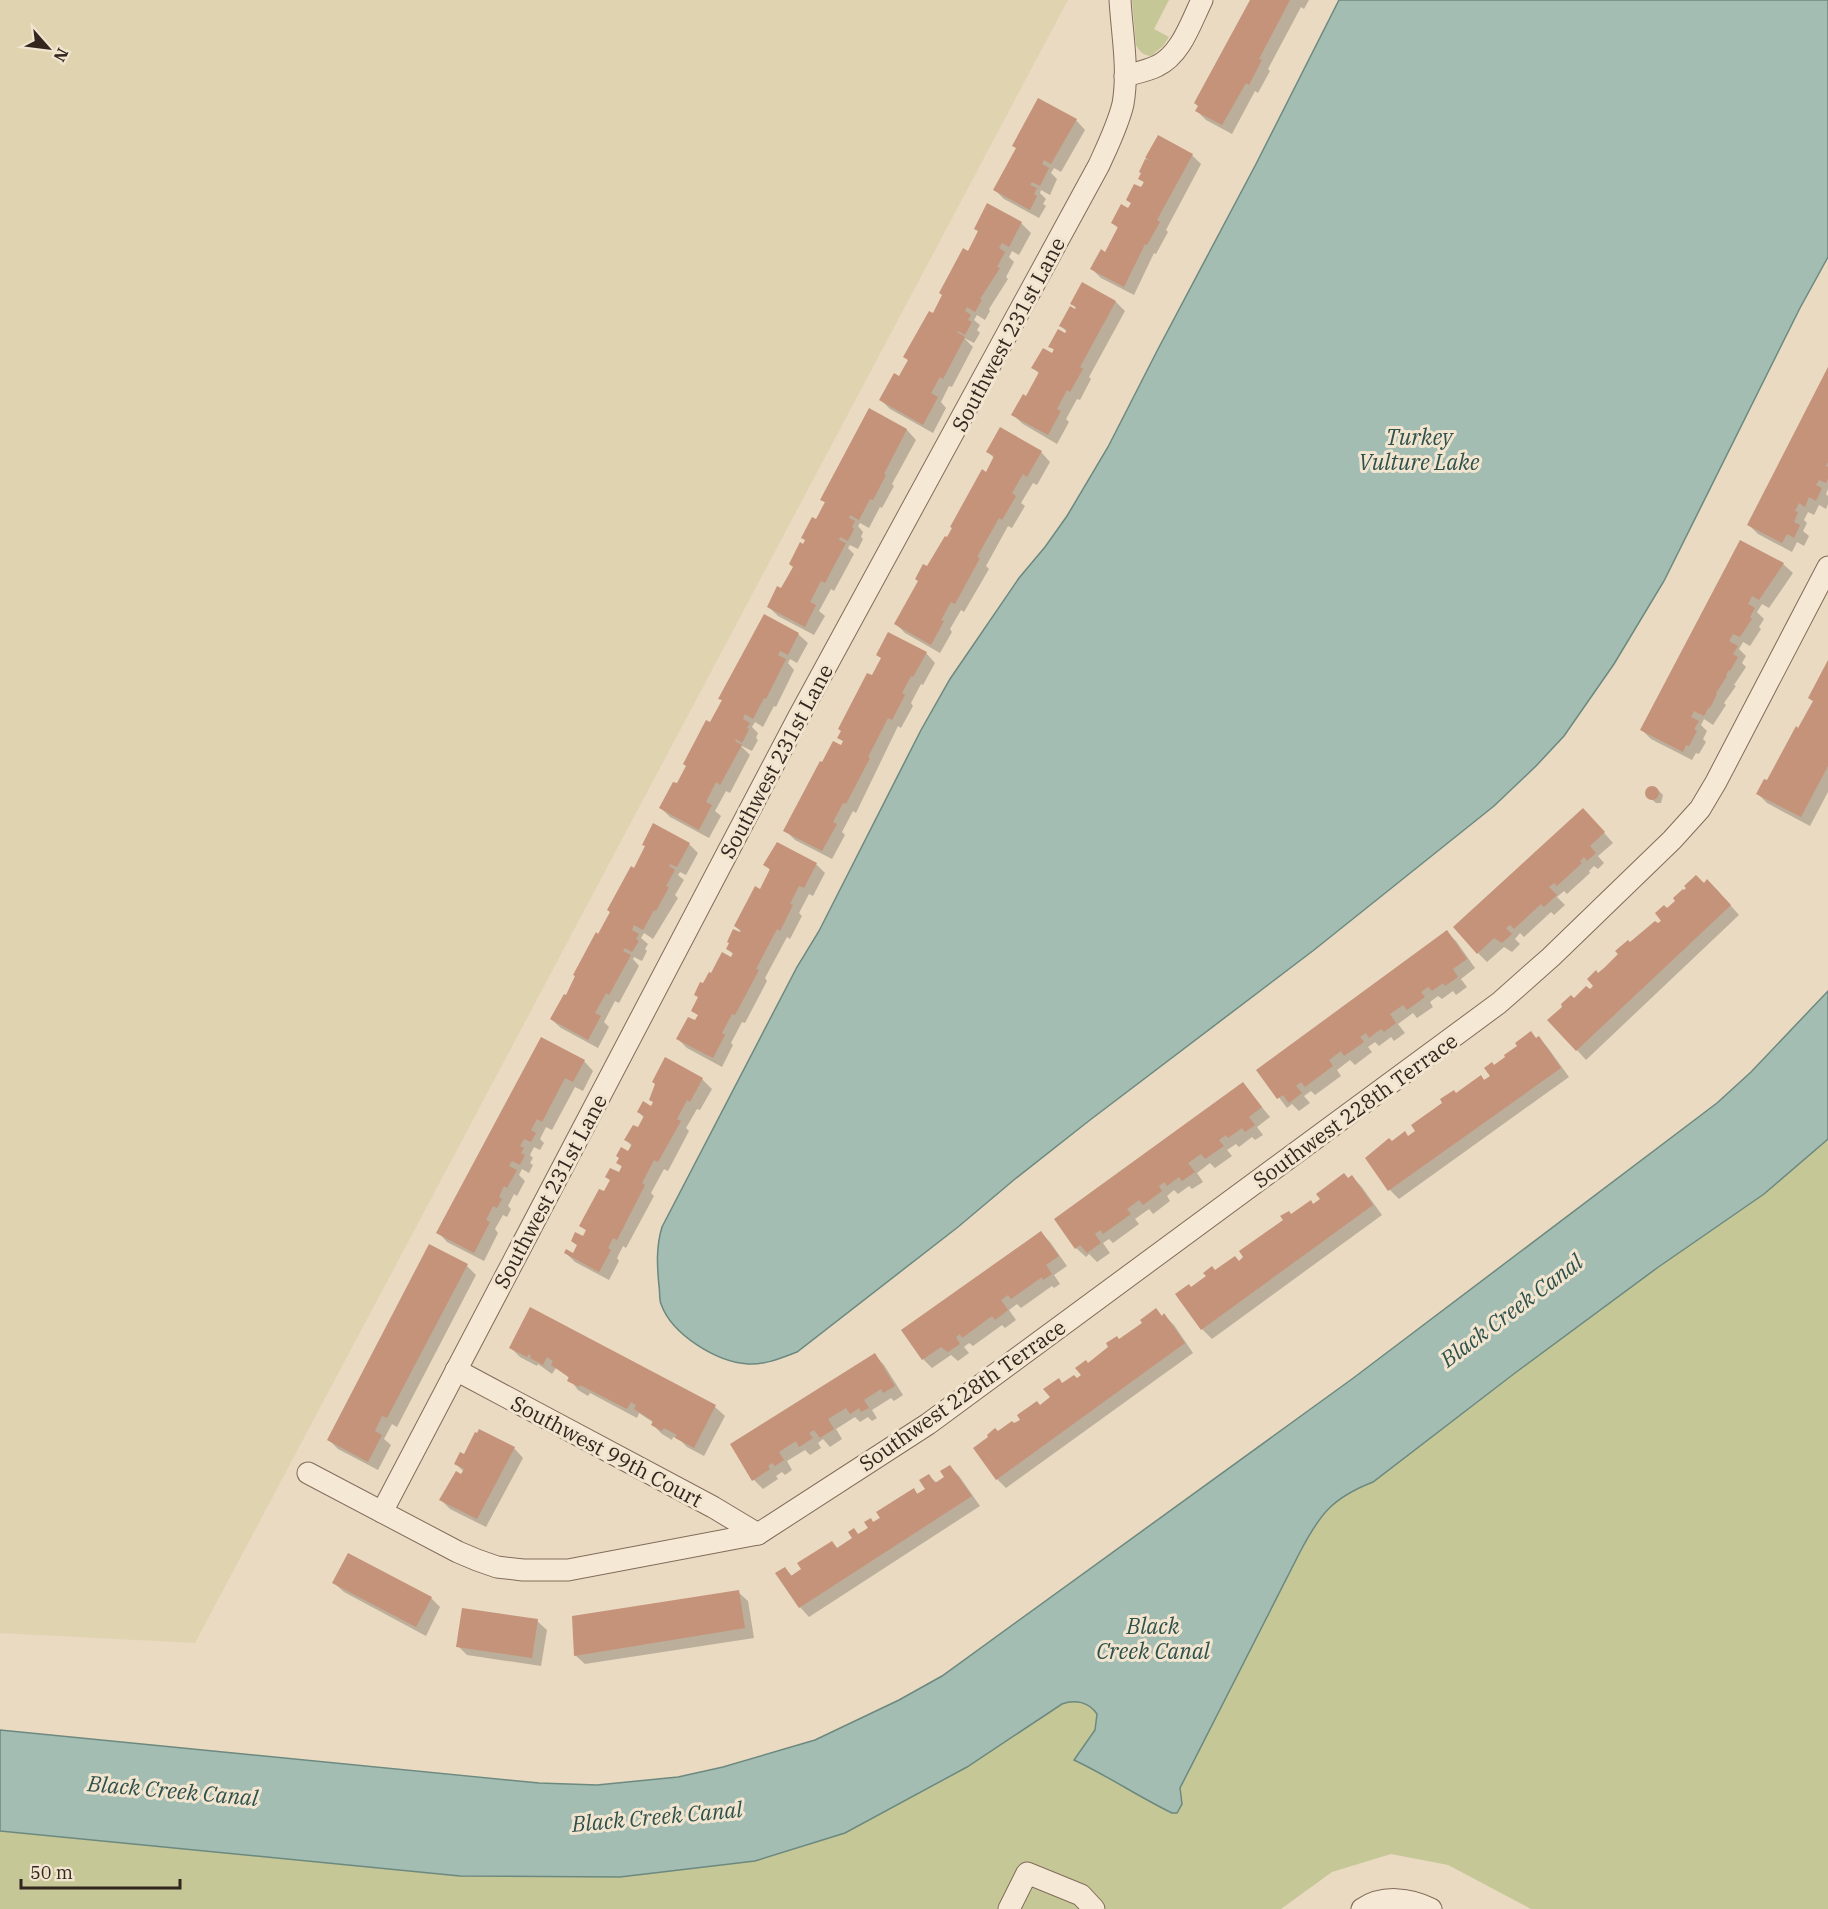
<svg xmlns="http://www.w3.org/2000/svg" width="1828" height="1909" font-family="'IBM Plex Serif',serif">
<rect width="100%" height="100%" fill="#eadac2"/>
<polygon fill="#dfd3b0" points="0,0 1068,0 195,1643 0,1633"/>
<g fill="#c5c797">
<path d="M1132 0H1169L1154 29 1169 37 1163 46 1151 56C1143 55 1140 52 1136 45Z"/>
<path d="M1828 1139V1909H1531L1448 1865 1391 1854 1332 1872 1281 1909H0V1831L460 1876 620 1877 755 1861 1071 1700C1082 1702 1091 1704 1097 1714L1095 1730 1075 1760C1108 1776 1139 1797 1172 1813L1182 1804 1180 1788 1300 1552C1320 1514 1332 1498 1373 1482L1515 1373 1657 1268 1764 1194Z"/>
</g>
<g fill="#a4bdb3" stroke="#6c897f" stroke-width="1.5">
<path d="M1339 0H1828V257L1800 308 1664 581 1614 664 1564 736 1536 766 1494 806 1314 950 1090 1120 1015 1179 958 1227 797 1352C781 1358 765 1365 748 1364 717 1362 672 1335 661 1304 659 1299 660 1291 659 1286 657 1265 656 1247 662 1227L797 967 819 931 921 730 950 679 1019 578 1045 547 1067 516 1108 447 1157 351 1256 164Z"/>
<path d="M1828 991V1139L1764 1194 1657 1268 1515 1373 1373 1482C1332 1498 1320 1514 1300 1552L1180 1788 1182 1804 1177 1813H1172C1139 1797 1108 1776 1074 1760L1095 1730 1097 1714C1089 1702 1075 1699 1062 1704L967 1767 845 1833 755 1861 620 1877 460 1876 0 1831V1730L539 1783 597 1785 678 1777 723 1767 815 1740 899 1700 942 1676 1352 1379 1717 1103 1751 1072Z"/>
</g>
<g fill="#0003">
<polygon points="1251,0 1309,0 1304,9 1301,7 1268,69 1270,71 1258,93 1255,91 1232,134 1206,120 1197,111"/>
<polygon points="1076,120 1085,130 1061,172 1054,168 1051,173 1057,179 1050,195 1041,190 1040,193 1046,199 1043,204 1046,206 1039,218 1004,199 995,190"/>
<polygon points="1158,137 1192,155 1201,164 1166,230 1168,232 1156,254 1154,253 1134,295 1101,278 1092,269 1105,254 1119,229 1113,223 1129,210 1132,204 1127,200 1142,189 1145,184 1140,178 1142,173 1140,172"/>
<polygon points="988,205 1021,223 1031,233 1019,255 1012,251 1009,257 1014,262 1006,277 1008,279 989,309 990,311 985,320 977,315 974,320 980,325 977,330 980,333 974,343 964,338 973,347 952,387 949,386 941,402 946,408 933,433 890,409 881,400 900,378 979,232 976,229"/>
<polygon points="1082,284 1116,302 1125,311 1089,377 1091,379 1080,400 1077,399 1066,419 1069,422 1057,444 1023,424 1013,415 1027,398 1040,374 1033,368 1052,355 1055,351 1050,346 1067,332 1061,326 1077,309 1071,303"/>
<polygon points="1828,371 1828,489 1826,494 1828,496 1828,504 1826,509 1819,505 1814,515 1808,512 1804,520 1807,523 1803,531 1809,536 1804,546 1797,542 1792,552 1758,534 1749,525"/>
<polygon points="870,410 907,430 916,440 892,484 894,486 882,508 880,507 869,528 860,523 858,526 863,532 861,537 863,539 858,549 850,545 848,548 854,554 834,591 831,589 819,611 825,616 814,635 778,616 768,606 782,590 826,503 822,500"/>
<polygon points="988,452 1041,452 1050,462 1037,485 1033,483 1021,503 1025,506 1012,528 1008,526 986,566 989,569 964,612 961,610 950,629 952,632 940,653 905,633 896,624 995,459"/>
<polygon points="1741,542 1783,564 1793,573 1769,608 1762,604 1757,612 1764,619 1759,627 1761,629 1750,646 1743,642 1739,649 1746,656 1742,663 1746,667 1734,685 1736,686 1724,703 1726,705 1713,725 1704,719 1701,725 1707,731 1703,739 1706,742 1699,754 1696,753 1692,760 1651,739 1642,730"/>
<polygon points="798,634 808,643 797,663 790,659 788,663 794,670 776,707 774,706 763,727 755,722 752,727 758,733 756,738 758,740 752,751 740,745 750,755 730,793 726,791 715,811 721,816 709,838 670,817 661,808 677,785 711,724 723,701 720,698"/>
<polygon points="926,653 935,663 923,685 921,684 911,703 913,706 901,728 898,726 856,813 853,811 842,832 845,835 832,859 795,840 785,830 842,747 844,742 839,737 872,677"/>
<polygon points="1828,663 1828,792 1810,826 1767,803 1758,794 1768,783 1799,730 1814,702 1810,698"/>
<polygon points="1650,787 1655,787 1663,795 1661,803 1656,803 1648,796 1647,792"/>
<polygon points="1592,819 1613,843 1598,856 1604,863 1598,869 1594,866 1589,871 1590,873 1567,894 1564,891 1557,897 1565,905 1554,915 1551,912 1524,937 1520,933 1515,939 1520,944 1512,952 1504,947 1487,962 1478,953"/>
<polygon points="689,844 698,853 686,875 680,872 678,875 684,880 675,895 678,898 653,939 644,933 641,938 648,944 645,949 647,951 642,961 634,957 633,959 639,966 619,1003 615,1001 604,1022 609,1027 598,1048 561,1028 551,1019 566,997 635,870"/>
<polygon points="816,864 825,873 813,896 809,894 799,913 802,916 790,939 787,937 765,978 767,981 745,1023 742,1022 731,1043 733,1045 722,1067 687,1048 678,1039 696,1022 699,1016 693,1010 704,985 731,959 734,955 728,949 745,936 735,926 760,891 771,871 765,865"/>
<polygon points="1704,885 1717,890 1739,915 1586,1060 1550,1020 1574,1000 1590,991 1595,986 1598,975 1630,944 1663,921 1667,910"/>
<polygon points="1447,932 1456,941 1475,968 1461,979 1467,987 1456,995 1453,991 1442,999 1438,996 1430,1002 1433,1007 1417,1018 1413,1013 1398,1024 1405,1033 1394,1041 1391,1037 1379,1046 1375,1042 1368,1047 1372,1052 1355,1065 1350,1060 1337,1070 1341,1076 1315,1095 1311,1091 1304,1096 1310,1103 1299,1111 1292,1104 1287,1108 1258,1070"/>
<polygon points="1539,1038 1548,1048 1569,1077 1399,1199 1390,1190 1392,1143 1409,1137 1456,1094 1481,1077 1485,1081 1492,1076 1495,1067"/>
<polygon points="541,1039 584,1061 593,1071 583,1091 575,1087 552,1130 546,1127 540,1139 544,1143 540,1150 534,1147 530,1155 533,1158 530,1163 533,1165 529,1173 522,1169 519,1175 525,1181 517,1196 514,1194 508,1206 511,1209 507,1217 503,1215 495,1229 498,1233 484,1261 447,1242 438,1232"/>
<polygon points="666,1059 702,1079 712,1089 700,1110 697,1109 686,1128 689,1131 668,1171 664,1169 651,1193 654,1196 626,1248 623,1246 617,1258 619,1261 609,1280 575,1262 566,1253 574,1255 578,1246 572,1241 583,1238 587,1231 581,1226 611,1181 607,1177 619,1174 623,1168 618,1163 629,1153 632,1146 626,1140 638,1129 644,1118 639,1112 652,1108"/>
<polygon points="1243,1084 1270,1117 1257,1127 1263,1135 1255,1140 1252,1137 1239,1147 1236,1144 1227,1150 1232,1156 1215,1168 1210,1163 1197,1173 1203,1182 1192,1189 1189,1186 1178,1194 1174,1190 1167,1196 1170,1201 1153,1214 1149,1209 1135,1219 1139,1224 1113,1243 1109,1239 1103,1243 1110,1253 1097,1262 1089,1254 1086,1257 1076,1248"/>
<polygon points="1352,1177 1361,1186 1382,1215 1212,1339 1202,1329 1177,1294 1191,1289 1216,1272 1239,1262 1292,1216 1314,1205"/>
<polygon points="1041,1233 1050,1242 1067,1266 1054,1275 1060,1284 1054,1288 1052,1286 1021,1308 1017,1304 1009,1310 1016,1320 1005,1328 1002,1325 973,1346 969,1343 964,1347 969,1353 958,1361 951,1355 932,1368 923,1359"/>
<polygon points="467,1266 476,1275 397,1427 392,1424 384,1439 391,1445 378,1470 338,1449 329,1440"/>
<polygon points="531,1309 715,1407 725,1416 704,1456 687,1447 679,1439 673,1437 672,1440 662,1434 653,1425 654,1423 639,1413 637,1418 590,1393 588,1396 578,1390 568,1377 556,1368 552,1374 538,1364 537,1366 520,1357 511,1348"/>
<polygon points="1164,1315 1174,1325 1193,1353 1006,1488 997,1479 998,1433 1015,1425 1052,1398 1063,1384 1083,1376 1089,1365 1119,1340"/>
<polygon points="875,1355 884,1365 903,1395 894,1401 891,1398 872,1410 877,1418 872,1421 868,1417 860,1422 855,1417 836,1429 842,1439 830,1447 823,1439 818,1443 821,1448 810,1455 805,1450 787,1461 792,1470 785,1475 782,1472 776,1476 778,1479 763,1489 754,1480 732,1444"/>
<polygon points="514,1448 523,1458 486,1527 450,1509 441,1500 462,1476 464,1472 456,1464 465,1456"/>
<polygon points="950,1467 959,1476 980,1506 809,1617 800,1607 785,1568 793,1577 832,1543 838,1549 859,1535 914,1490 919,1495 927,1490 929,1476 937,1483 946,1478"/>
<polygon points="334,1583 431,1598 440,1607 426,1636 344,1592"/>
<polygon points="738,1592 748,1601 754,1638 585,1664 575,1655"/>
<polygon points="537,1621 547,1630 541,1666 467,1655 458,1646"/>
</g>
<g fill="#c5937a">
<polygon points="1250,0 1290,0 1259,59 1262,60 1249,85 1246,83 1222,125 1195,111 1198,106 1194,103"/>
<polygon points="1038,98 1077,119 1051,164 1044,160 1042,164 1049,168 1040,186 1032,182 1030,185 1037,188 1034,194 1037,196 1030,210 993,190 1016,148 1012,146"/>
<polygon points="1158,135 1193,154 1157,220 1160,222 1147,245 1145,244 1124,287 1090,269 1101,249 1105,252 1118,227 1111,223 1121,204 1128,208 1131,203 1126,200 1134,184 1141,187 1144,182 1138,179 1141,173 1139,172 1145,159 1152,161 1145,158"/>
<polygon points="987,203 1022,222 1009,247 1002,243 999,248 1005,252 997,267 1000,268 980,299 982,300 975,312 967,307 965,311 971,315 968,320 972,322 965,335 958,331 957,332 965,337 943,379 940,377 931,393 938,397 923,425 879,400 894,373 899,376 908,360 903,357 929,311 933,313 942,295 939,293 963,248 968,251 978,231 974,229"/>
<polygon points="1082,282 1116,301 1080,367 1083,369 1070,392 1067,390 1057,409 1061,411 1048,435 1011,415 1023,394 1026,396 1039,372 1031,368 1043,348 1052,353 1054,349 1048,347 1058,329 1065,333 1067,330 1059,326 1070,306 1075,309 1076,307 1070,304"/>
<polygon points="1828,367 1828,462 1826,466 1828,467 1828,479 1826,483 1819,480 1816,485 1822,488 1816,501 1809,497 1805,507 1799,503 1795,511 1798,512 1794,522 1800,525 1794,538 1787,534 1782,543 1747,525"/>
<polygon points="869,408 907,429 884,474 886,475 873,500 870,499 859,520 850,515 849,518 855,521 852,527 854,529 848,541 840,537 839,540 846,543 825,583 821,581 810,602 816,605 805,627 767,607 777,586 781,588 793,567 789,564 800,542 803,544 805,540 801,538 812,517 816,519 825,502 820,500"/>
<polygon points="1000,427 1042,451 1027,477 1023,474 1012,493 1016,496 1002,520 999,518 977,557 980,558 955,604 951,602 941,620 944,621 931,645 894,624 918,581 915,579 923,564 927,566 945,536 947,537 952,528 950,527 982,469 986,472 994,456 986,452"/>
<polygon points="1740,540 1784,563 1759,600 1752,596 1748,604 1755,608 1750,617 1752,619 1740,637 1733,634 1729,641 1738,646 1733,654 1738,657 1730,671 1729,670 1726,675 1727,676 1716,693 1717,694 1710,708 1709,707 1704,716 1694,711 1691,717 1699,721 1694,729 1697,731 1689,746 1686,745 1683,752 1640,730"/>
<polygon points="764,614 799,633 788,655 780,651 778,655 786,659 766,699 764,698 753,719 745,714 743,719 750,723 747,728 749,729 742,743 736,739 735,741 742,745 720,785 716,782 706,802 712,805 699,830 659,808 673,782 677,783 686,766 683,764 706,720 710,722 722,700 718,699"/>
<polygon points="888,632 927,652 913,677 911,676 902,693 905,695 892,720 888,718 868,757 870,758 846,804 843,803 833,822 837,824 822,851 783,831 820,761 822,762 833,741 841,745 843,741 837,738 841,731 838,729 867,673 872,675 881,658 876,655"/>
<polygon points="1828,660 1828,766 1801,817 1756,794 1764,779 1767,780 1796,726 1798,728 1813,701 1808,698"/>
<circle cx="1652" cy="793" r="7"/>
<polygon points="1583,808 1605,832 1590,846 1596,853 1587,861 1584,857 1580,861 1582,863 1557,886 1554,883 1549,887 1557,895 1544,907 1541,904 1514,929 1510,925 1506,928 1512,934 1502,943 1494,938 1477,954 1453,927"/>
<polygon points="653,823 690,843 677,867 670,864 669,866 675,870 666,886 669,887 656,911 654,910 643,930 634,925 632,930 639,934 636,939 639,941 632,952 625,948 623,951 631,955 609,995 606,993 595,1013 601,1016 588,1040 550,1019 564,994 566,995 575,976 573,975 596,932 598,934 610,912 607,910 631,866 634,868 645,846 642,845"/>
<polygon points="777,842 817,863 804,888 799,886 790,904 793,905 780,931 777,929 756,969 759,970 735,1015 732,1014 722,1033 725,1035 713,1058 676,1039 688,1017 695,1020 698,1015 691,1011 698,997 694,995 700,982 703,983 709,972 711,973 722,952 731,957 733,953 726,949 729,943 727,942 733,929 740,932 741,930 734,926 755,886 760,889 770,869 763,865"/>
<polygon points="1696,875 1704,883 1707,879 1731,905 1576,1051 1547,1020 1562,1007 1561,1004 1571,995 1574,998 1586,986 1590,989 1593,986 1587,979 1596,970 1598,973 1604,968 1618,954 1615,951 1628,940 1630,942 1655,921 1658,923 1661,921 1655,913 1664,905 1667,908 1675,901 1673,898 1683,889 1684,890 1686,888 1684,886"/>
<polygon points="1447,930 1467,959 1453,969 1458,977 1445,986 1443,983 1432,991 1428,987 1421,992 1425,997 1407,1010 1403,1005 1390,1014 1396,1023 1384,1032 1381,1029 1369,1038 1366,1033 1360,1037 1364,1042 1344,1056 1341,1051 1329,1060 1333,1066 1305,1087 1301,1082 1296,1086 1302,1093 1289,1103 1283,1095 1277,1099 1256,1070"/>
<polygon points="1531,1031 1536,1038 1539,1036 1561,1068 1388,1191 1365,1158 1389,1138 1392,1141 1405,1131 1408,1136 1415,1131 1411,1125 1442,1103 1440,1099 1454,1090 1456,1093 1481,1075 1484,1080 1490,1076 1484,1068 1492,1062 1494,1065 1505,1057 1504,1055 1517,1046 1515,1043"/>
<polygon points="541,1037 585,1060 573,1082 565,1078 542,1122 537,1119 531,1130 536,1133 531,1142 524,1139 520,1146 524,1148 521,1153 525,1155 520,1165 512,1161 509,1166 517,1170 507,1188 504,1186 499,1197 502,1199 497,1208 493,1206 486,1220 490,1222 474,1253 436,1233"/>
<polygon points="665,1057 703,1078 690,1102 687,1100 677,1119 681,1121 658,1162 654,1160 642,1183 645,1185 617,1240 613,1238 608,1248 611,1250 599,1272 564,1253 566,1249 573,1253 577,1245 571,1241 575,1232 583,1236 586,1230 579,1226 599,1189 604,1191 610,1180 605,1177 610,1168 619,1172 622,1166 616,1163 619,1158 616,1156 621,1147 628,1151 632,1144 624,1140 633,1125 638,1127 644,1116 637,1112 643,1101 651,1106 653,1102 649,1100 655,1084 652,1082"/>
<polygon points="1243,1082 1262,1107 1249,1117 1255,1125 1245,1132 1242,1128 1228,1138 1226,1135 1219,1140 1224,1146 1205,1159 1201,1154 1188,1163 1195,1172 1182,1181 1179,1177 1167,1186 1164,1182 1159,1186 1162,1191 1143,1205 1139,1200 1127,1209 1131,1214 1103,1234 1100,1230 1095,1234 1101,1243 1087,1253 1080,1245 1075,1249 1054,1219"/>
<polygon points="1344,1173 1348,1178 1352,1175 1373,1205 1201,1330 1175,1294 1189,1284 1191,1287 1206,1276 1203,1273 1212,1266 1215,1270 1235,1256 1239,1261 1243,1257 1239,1251 1283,1220 1280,1216 1289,1211 1291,1214 1311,1200 1313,1204 1320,1199 1316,1194"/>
<polygon points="1041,1231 1059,1256 1046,1265 1052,1274 1043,1280 1042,1277 1011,1299 1008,1295 1001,1300 1008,1310 995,1320 992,1316 962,1338 960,1334 956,1337 960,1344 948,1352 941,1347 922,1360 901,1330"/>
<polygon points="429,1244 468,1264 387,1418 382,1416 375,1431 382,1435 368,1462 327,1440"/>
<polygon points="530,1307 716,1405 694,1448 675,1438 677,1435 664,1428 662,1431 651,1425 653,1421 634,1409 636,1405 631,1402 627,1409 580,1385 579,1387 567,1381 569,1377 551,1365 553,1361 547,1357 543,1365 530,1358 531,1356 529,1354 527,1357 509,1348"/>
<polygon points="1156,1308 1162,1316 1164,1313 1185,1343 996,1480 973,1448 988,1437 987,1435 995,1428 998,1431 1012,1421 1014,1423 1020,1420 1017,1415 1037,1401 1040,1405 1050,1397 1043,1389 1059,1378 1062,1383 1074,1375 1077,1378 1081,1375 1075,1368 1086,1360 1088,1363 1108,1347 1106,1343 1117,1336 1119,1339 1142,1323 1140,1320"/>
<polygon points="875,1353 895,1386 883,1393 881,1389 864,1400 869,1408 861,1412 859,1408 850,1414 846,1408 828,1419 834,1429 820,1438 814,1430 809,1433 813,1438 799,1447 796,1441 779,1452 784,1460 775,1466 772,1463 768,1466 770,1469 752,1481 730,1444"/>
<polygon points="479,1429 515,1447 477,1519 439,1500 456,1471 461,1474 464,1469 454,1464 460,1452 464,1454 475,1432 477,1433"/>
<polygon points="950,1465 972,1496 799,1608 775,1573 785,1567 791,1576 801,1569 797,1563 832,1541 837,1548 852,1538 848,1532 854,1528 858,1534 868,1528 864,1522 871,1518 873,1522 880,1518 876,1512 914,1488 917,1494 925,1489 919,1480 929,1474 935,1483 944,1477 940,1471"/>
<polygon points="348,1553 432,1597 416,1627 332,1583"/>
<polygon points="739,1590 745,1628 574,1656 572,1616"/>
<polygon points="462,1608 538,1619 532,1658 456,1647"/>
</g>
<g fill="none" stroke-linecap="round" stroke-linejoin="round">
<defs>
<g id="minor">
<path d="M1125 76C1135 73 1147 71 1157 66 1181 55 1191 22 1202 0"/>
<polyline points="456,1370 713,1507 758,1534"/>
<polyline points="308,1473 458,1552 477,1560 497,1567 523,1570 568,1570 758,1534 928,1424 1499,1003 1551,957 1672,840 1700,809 1716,782 1828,567"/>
<path d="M382 1512 798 718 1099 165C1108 145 1118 125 1123 104 1129 69 1122 34 1120 0"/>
<polyline points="1009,1909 1027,1873 1081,1895 1094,1909"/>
<path d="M1362 1909C1382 1895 1410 1898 1431 1909"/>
</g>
</defs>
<use href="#minor" stroke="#826c5b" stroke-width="23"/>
<use href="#minor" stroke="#f5e8d4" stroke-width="21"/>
</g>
<g text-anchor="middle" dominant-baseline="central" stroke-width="6" stroke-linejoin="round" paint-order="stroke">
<g font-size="21" fill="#33261e" stroke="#f2e5d0">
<text transform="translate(1008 334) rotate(-62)">Southwest 231st Lane</text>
<text transform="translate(776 761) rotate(-62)">Southwest 231st Lane</text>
<text transform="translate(1355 1110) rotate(-36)">Southwest 228th Terrace</text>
<text transform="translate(550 1191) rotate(-62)">Southwest 231st Lane</text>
<text transform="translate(962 1395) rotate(-35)">Southwest 228th Terrace</text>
<text transform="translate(607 1451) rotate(28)">Southwest 99th Court</text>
</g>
<g font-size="22" font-style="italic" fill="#2e514c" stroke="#f2e5d0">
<text x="1419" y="436">Turkey<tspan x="1419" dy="25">Vulture Lake</tspan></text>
<text transform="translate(1511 1310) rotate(-37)">Black Creek Canal</text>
<text x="1153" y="1625">Black<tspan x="1153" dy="25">Creek Canal</tspan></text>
<text transform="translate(173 1790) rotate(5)">Black Creek Canal</text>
<text transform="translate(657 1816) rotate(-5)">Black Creek Canal</text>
</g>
</g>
<g transform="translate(48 48) rotate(118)" stroke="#f2e5d0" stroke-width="4.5" paint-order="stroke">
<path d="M0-4.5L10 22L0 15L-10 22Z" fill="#33261e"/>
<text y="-9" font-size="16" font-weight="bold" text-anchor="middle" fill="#33261e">N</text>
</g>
<path d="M21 1879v9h159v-9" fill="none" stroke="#33261e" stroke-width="3"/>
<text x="30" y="1879" font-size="18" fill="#33261e" stroke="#f2e5d0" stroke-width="4.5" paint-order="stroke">50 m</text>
</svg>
